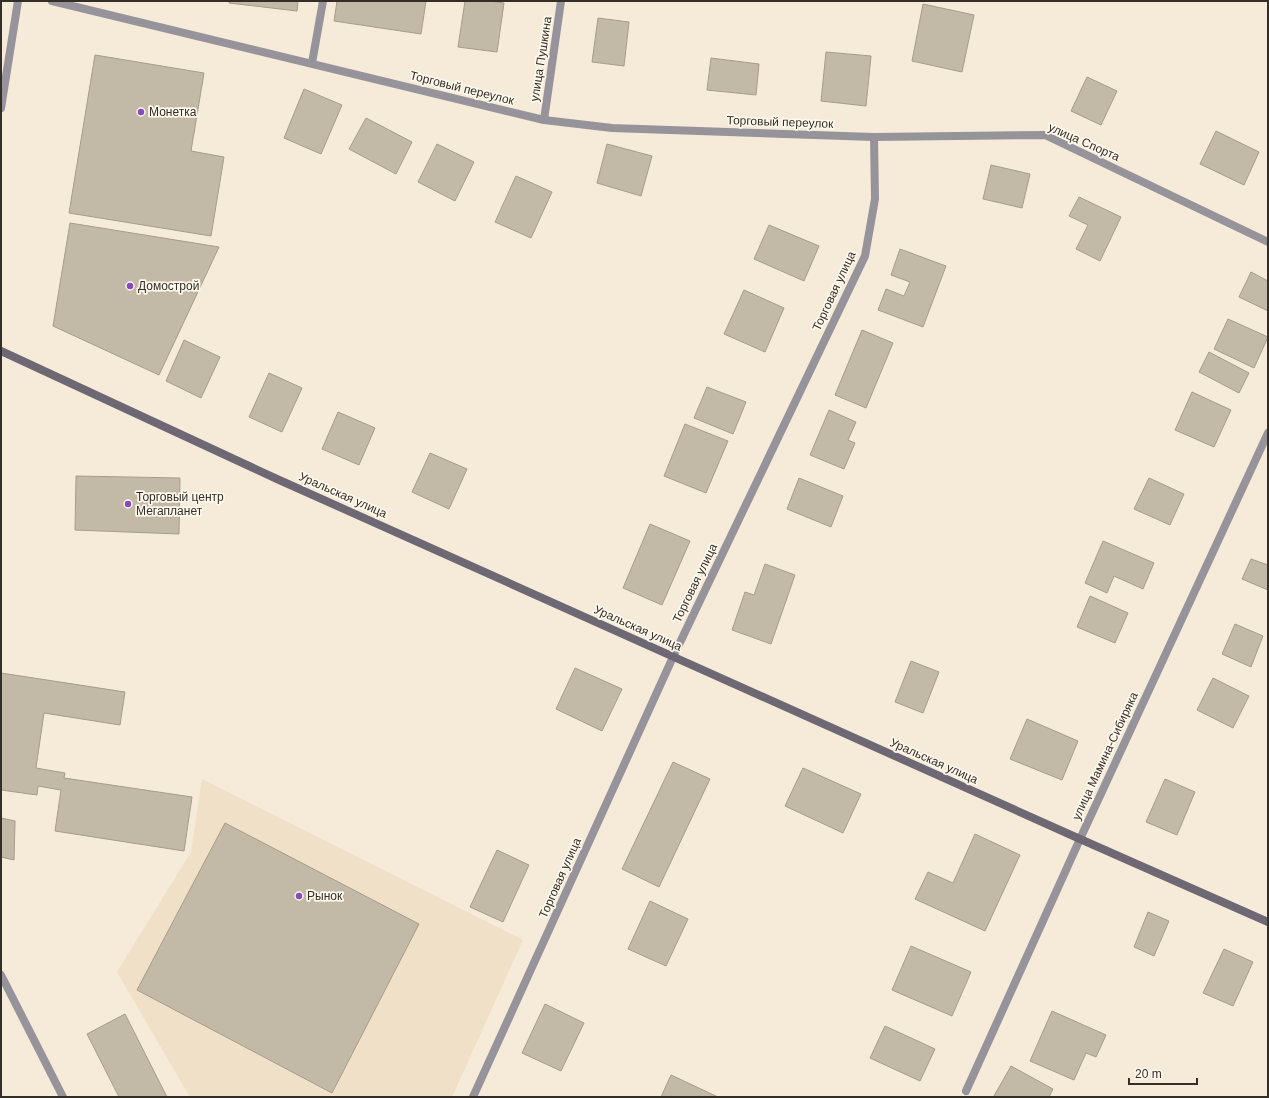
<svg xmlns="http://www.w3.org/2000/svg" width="1269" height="1098" font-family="Helvetica,sans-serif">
<rect width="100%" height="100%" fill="#f6ead8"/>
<polygon fill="#efe0c7" points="202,779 523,940 452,1097 190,1097 117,972 191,852"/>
<g fill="#c3b9a7" stroke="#a79c8b">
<polygon points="229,1 298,1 297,11 229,3"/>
<polygon points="337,1 426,1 421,34 334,21"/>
<polygon points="465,1 490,1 504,3 497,52 458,47"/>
<polygon points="923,4 974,15 962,72 912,61"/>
<polygon points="598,18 629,22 624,66 592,62"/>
<polygon points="826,52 871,56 866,106 821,101"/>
<polygon points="95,55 204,73 191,151 224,157 211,236 69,213"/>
<polygon points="711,58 759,64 756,95 707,90"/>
<polygon points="1087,77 1117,91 1101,125 1071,111"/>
<polygon points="304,89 342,105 321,154 284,138"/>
<polygon points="366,118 412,142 396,174 349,149"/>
<polygon points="1216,131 1259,152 1244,185 1200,164"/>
<polygon points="437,144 474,162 455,201 418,182"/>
<polygon points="607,144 652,156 641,196 597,183"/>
<polygon points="991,165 1030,174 1022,208 983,199"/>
<polygon points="516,176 552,192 531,238 495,222"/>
<polygon points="1079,197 1121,217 1100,261 1076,249 1088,225 1069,216"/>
<polygon points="70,223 219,247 159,375 53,326"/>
<polygon points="769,225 819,246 804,281 754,259"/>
<polygon points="900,249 946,266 923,327 878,310 886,289 904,296 910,282 891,275"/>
<polygon points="1251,272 1268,281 1268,311 1239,297"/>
<polygon points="744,290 784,308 765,352 724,334"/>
<polygon points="1228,319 1268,337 1254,368 1214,349"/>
<polygon points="862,330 893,343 866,408 835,395"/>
<polygon points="184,340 220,357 201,398 166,381"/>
<polygon points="1209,352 1249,373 1239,393 1199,372"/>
<polygon points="269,373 302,388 282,432 249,417"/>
<polygon points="707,387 746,402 733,434 694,418"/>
<polygon points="1192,392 1231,410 1214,447 1175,430"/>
<polygon points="829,410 856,422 848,440 855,443 844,469 810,455"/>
<polygon points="338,412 375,428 359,465 322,449"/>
<polygon points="685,424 728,441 706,493 664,476"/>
<polygon points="430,453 467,469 449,509 412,492"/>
<polygon points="76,476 180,478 179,534 75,530"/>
<polygon points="799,478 843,496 831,527 787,509"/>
<polygon points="1149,478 1184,494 1170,525 1134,509"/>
<polygon points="650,524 690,541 662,605 623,588"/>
<polygon points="1103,541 1154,563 1143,589 1114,576 1107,593 1085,583"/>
<polygon points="1251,559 1268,565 1268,590 1242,579"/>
<polygon points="765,564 795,575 771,644 732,630 745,592 754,595"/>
<polygon points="1090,596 1128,613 1115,643 1077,627"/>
<polygon points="1235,624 1263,636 1251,667 1222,654"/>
<polygon points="911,661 939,672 923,713 895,702"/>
<polygon points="575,668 622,689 602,731 556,709"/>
<polygon points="1,673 125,692 120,725 44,713 36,768 65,773 64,778 192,797 184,851 55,831 61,790 38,786 37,795 1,790"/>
<polygon points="1213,678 1249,696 1233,728 1197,710"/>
<polygon points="1027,719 1078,741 1062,780 1010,759"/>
<polygon points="673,762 710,779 659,887 622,869"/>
<polygon points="803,768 861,794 843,833 785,806"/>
<polygon points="1165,779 1195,792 1177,835 1146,822"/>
<polygon points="1,818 15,821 14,860 1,857"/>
<polygon points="225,823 419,924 332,1093 137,990"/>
<polygon points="975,834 1020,855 985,931 915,899 928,872 953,883"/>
<polygon points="497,850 529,865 503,922 470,907"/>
<polygon points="650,901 688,919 666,966 628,949"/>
<polygon points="1148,912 1169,921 1154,956 1134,947"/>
<polygon points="911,946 971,972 952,1016 892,990"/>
<polygon points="1224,949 1253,962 1233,1006 1203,993"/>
<polygon points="545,1004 584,1023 561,1071 522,1053"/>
<polygon points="1052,1011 1106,1035 1096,1057 1086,1053 1074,1080 1030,1061"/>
<polygon points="125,1014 167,1097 119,1097 87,1034"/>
<polygon points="885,1026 935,1049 920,1081 870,1058"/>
<polygon points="1011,1066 1053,1089 1049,1097 996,1097 994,1096"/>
<polygon points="671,1075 718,1097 661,1097"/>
</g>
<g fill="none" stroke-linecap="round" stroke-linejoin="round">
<g stroke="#96939a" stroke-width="8">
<polyline points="52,1 544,120 612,128 874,137 1045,135 1268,242"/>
<polyline points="312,63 323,1"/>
<polyline points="1,108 18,1"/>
<polyline points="544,120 561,1"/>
<polyline points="966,1091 1080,839 1268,433"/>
<polyline points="473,1097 673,657 865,256 875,199 874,137"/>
</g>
<polyline stroke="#96939a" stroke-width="8" points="1,975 63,1097"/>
<polyline stroke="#6e6874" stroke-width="8" points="1,351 277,479 1080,839 1268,922"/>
</g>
<g fill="#8a48bd" stroke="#fff8ed" stroke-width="1.5">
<circle cx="141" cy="112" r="4"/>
<circle cx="130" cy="286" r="4"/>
<circle cx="128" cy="504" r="4"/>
<circle cx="299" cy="896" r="4"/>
</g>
<g text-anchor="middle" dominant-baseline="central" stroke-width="3.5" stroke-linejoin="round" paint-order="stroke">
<g font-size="12" fill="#332e27" stroke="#fff8ed">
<text transform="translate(541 59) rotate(-81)">улица Пушкина</text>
<text transform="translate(462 88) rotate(14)">Торговый переулок</text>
<text transform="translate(780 122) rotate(2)">Торговый переулок</text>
<text transform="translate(1084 142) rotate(24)">улица Спорта</text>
<text transform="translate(834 291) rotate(-65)">Торговая улица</text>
<text transform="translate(343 495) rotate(24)">Уральская улица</text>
<text transform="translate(695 583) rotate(-64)">Торговая улица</text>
<text transform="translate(638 628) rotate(24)">Уральская улица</text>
<text transform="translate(1105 756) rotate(-65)">улица Мамина-Сибиряка</text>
<text transform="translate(934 761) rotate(24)">Уральская улица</text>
<text transform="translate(560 878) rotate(-66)">Торговая улица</text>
</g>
<g font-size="12" fill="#332e27" stroke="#fff8ed" text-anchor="start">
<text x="149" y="112">Монетка</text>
<text x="138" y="286">Домострой</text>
<text x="136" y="497">Торговый центр<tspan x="136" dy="14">Мегапланет</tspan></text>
<text x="307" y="896">Рынок</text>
</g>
</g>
<rect width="1269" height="1098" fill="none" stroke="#332e27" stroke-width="4"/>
<path d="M1129 1078v6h68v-6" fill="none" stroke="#332e27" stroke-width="2"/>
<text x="1135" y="1078" font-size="12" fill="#332e27" stroke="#fff8ed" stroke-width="3" paint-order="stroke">20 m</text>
</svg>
